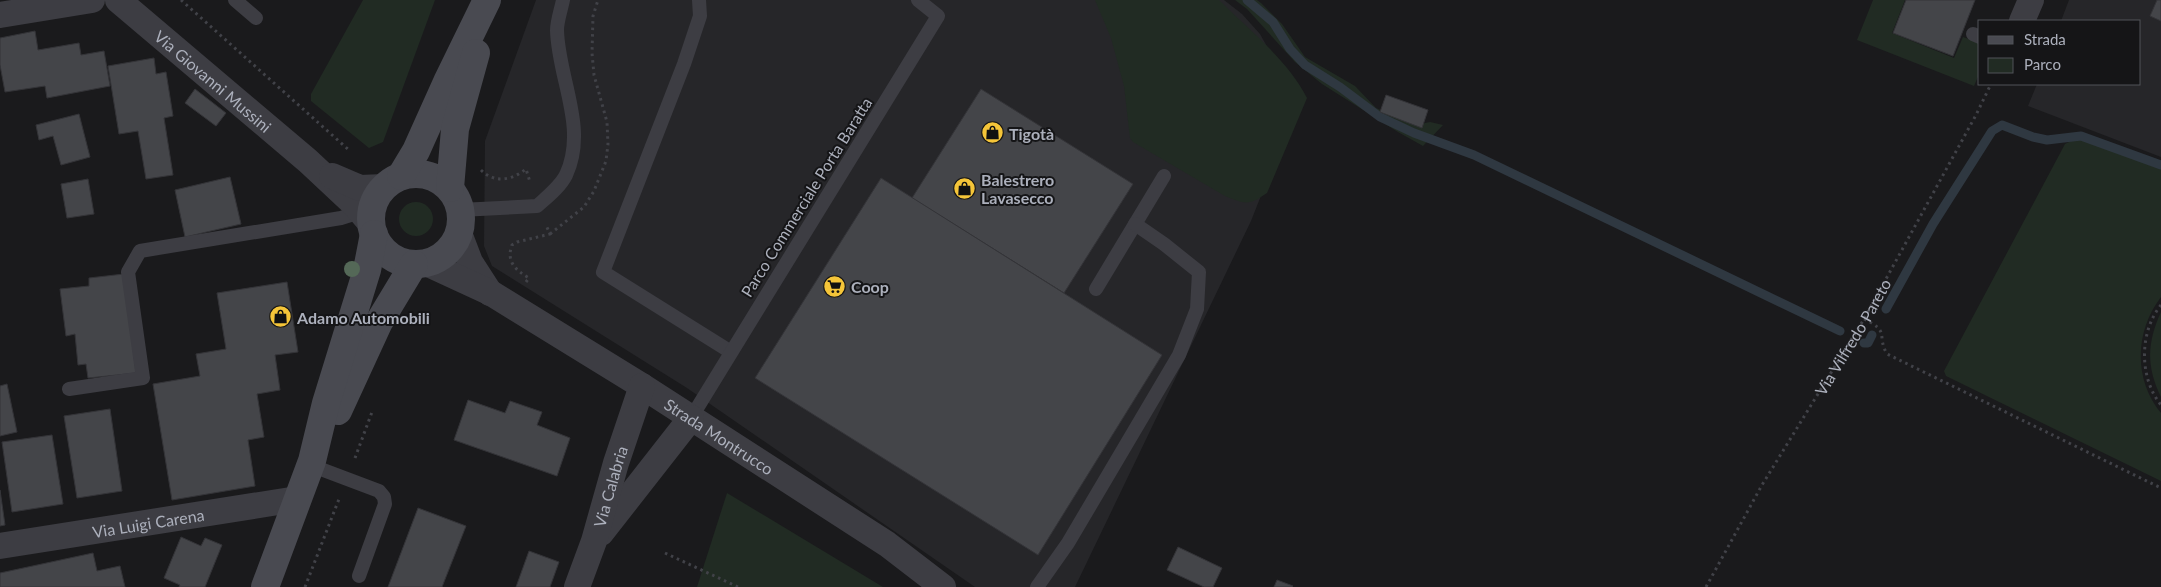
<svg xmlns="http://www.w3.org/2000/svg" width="2161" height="587" font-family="Lato,sans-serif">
<rect width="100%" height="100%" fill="#1a1a1c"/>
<g fill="#262629">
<polygon points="536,0 1224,0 1242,14 1260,34 1275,61 1300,97 1251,221 1075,587 975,587 687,388 492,266 484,246 485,141"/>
<polygon points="2069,0 2161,0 2161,157 2028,106 2037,84 2140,84 2140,21 2061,21"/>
</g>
<g fill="#212b23">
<polygon points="363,0 435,0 383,142 369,148 311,101 311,94"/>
<path d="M1095 0H1219C1249 30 1287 59 1307 98L1267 193C1248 206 1246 204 1225 196L1133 142 1130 138 1124 86 1111 38Z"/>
<polygon points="1235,0 1257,0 1261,3 1282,24 1305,57 1355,86 1376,108 1415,125 1430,122 1443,125 1423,146 1398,132 1322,84 1295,62 1247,9"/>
<polygon points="1873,0 1905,0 1892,33 1954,58 1963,37 1980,43 1980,72 1974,86 1857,40"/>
<path d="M2073 140H2082L2161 169V297C2135 331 2133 379 2161 413V481L1946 376 1944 371 2065 144Z"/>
<circle cx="416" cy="219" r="17"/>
<path d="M2161 312V397C2146 367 2147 342 2161 312Z"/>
<polygon points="727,493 883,587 697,587"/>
</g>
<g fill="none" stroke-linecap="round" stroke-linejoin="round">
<g stroke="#2f3841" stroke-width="9">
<polyline points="1247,0 1273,22 1290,49 1305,65 1340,87 1380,117 1414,133 1474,155 1840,331"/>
<polyline points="1886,309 1933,224 1992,131 2002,125 2033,137 2047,140 2081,136 2161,165"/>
<polyline points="1864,343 1868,343 1872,335"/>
</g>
</g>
<g fill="#444549" stroke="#343438">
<polygon points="1906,0 1975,0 1953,56 1893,33"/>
<polygon points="2157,0 2161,0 2161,21 2150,16"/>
<polygon points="35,31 38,50 79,43 81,55 104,51 110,86 47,98 45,86 5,92 0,65 0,38"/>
<polygon points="154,58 156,74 166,72 173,116 164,118 173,175 146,179 138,131 119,134 108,66"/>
<polygon points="195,89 226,113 216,126 185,103"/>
<polygon points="981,89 1133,184 1064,293 912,198"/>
<polygon points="1386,95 1428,110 1422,128 1380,112"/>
<polygon points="79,114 90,157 61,165 53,136 39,140 36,125"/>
<polygon points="230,177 241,224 185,237 175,190"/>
<polygon points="881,178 1162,355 1038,555 755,378"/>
<polygon points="88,179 94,214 67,218 61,184"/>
<polygon points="124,274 136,373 88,378 86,364 78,365 75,334 66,336 60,289 89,286 89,278"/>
<polygon points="287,282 298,352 275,355 280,390 257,394 264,437 248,440 255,486 172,500 153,384 200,376 196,354 226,349 217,293"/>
<polygon points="7,384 17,432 0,436 0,386"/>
<polygon points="468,400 505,413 510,401 542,412 537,425 570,438 557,476 454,440"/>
<polygon points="110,409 122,491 77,498 64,416"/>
<polygon points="52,435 63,504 12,512 2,442"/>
<polygon points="0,490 5,525 0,526"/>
<polygon points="418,508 466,526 442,587 388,587"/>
<polygon points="181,537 201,546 205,538 222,545 205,587 179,587 180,585 164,578"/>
<polygon points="1178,547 1222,568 1213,587 1204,587 1167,570"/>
<polygon points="529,551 559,562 550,587 516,587"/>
<polygon points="93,553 97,571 120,566 125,587 0,587 0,573"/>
<polygon points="1277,580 1293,586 1292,587 1274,587"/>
</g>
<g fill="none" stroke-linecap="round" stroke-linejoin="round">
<g stroke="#414248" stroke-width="3" stroke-dasharray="2.5 4" stroke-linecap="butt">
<polyline points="181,0 350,151"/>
<path d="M481 170C495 184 512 180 526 169L530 182"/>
<polyline points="550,234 584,207 594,191 606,161 608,144 607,122 594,75 592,53 593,16 598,0"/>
<path d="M526 282 529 278C515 270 506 261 512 245L517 242 550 234 546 225"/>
<path d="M2161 305C2139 332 2139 378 2161 405"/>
<path d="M1864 319C1891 332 1876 335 1887 354L2161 488"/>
<polyline points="355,458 372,412"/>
<polyline points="665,553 738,587"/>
<polyline points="305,587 339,499"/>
<path id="s1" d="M1706 587 1762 485 1864 319 1976 115 1991 84"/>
</g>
<g stroke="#3d3d43" stroke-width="14">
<polyline points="235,0 256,18"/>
<polyline points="699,0 700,16 684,64 603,272 731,352"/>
<polyline points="1973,34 1980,37"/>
<path d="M460 210 537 206C547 197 560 187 566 175 588 128 558 78 557 30 557 21 561 10 563 0"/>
<polyline points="1096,289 1164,176"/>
<polyline points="69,389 143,378 128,272 140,251 341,218 360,212 374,204"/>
<polyline points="691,418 938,16 918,0"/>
<polyline points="310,465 379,491 384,497 385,504 359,576"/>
<polyline points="1037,587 1068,543 1179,355 1197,309 1199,272 1164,244 1135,224"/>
</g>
<g stroke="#3d3d43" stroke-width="26">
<path id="s2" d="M118 0 308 161 355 205 372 225"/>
<polyline points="0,15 92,0"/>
<polyline points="2022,21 2031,0"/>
<polyline points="332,176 360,188 384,187"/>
<polyline points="459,233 470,262 490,293"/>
<path id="s3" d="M426 263 491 293 642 386 887 544 943 587"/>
<polyline points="601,533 691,418"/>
<path id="s4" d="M0 546 297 499"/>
<path id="s5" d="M577 587 594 541 616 463 642 386"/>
</g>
<g stroke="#494a51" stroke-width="28">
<circle cx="416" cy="219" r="45"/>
<polyline points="401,176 416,151 447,82 487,0"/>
<polyline points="450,188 455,129 476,53"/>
<polyline points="338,411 379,322 414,264"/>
<polyline points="265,587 312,461 326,403 367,270 374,234"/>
</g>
</g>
<circle fill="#546857" cx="352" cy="269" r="8"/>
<defs>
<symbol id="shop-disc" viewBox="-11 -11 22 22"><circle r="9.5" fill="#f5c539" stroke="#151517"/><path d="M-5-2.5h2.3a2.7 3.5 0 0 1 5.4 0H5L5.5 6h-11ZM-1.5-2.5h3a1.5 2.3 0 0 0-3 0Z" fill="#111"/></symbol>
<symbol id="supermarket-disc" viewBox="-11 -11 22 22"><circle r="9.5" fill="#f5c539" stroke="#151517"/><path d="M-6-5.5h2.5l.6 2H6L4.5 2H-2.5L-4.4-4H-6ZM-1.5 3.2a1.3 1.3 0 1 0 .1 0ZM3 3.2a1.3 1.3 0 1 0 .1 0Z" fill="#111"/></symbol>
</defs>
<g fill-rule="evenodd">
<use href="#shop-disc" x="980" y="120" width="25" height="25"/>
<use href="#shop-disc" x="952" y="176" width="25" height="25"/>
<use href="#supermarket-disc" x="822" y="274" width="25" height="25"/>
<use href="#shop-disc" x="268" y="304" width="25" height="25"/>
</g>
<g text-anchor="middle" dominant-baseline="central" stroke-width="4" stroke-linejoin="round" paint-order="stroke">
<g font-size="16" fill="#acb0bc" stroke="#151517">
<text stroke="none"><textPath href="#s2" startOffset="125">Via Giovanni Mussini</textPath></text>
<text transform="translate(806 197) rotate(-58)">Parco Commerciale Porta Baratta</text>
<text stroke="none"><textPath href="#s1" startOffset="290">Via Vilfredo Pareto</textPath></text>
<text stroke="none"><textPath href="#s3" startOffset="341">Strada Montrucco</textPath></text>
<text stroke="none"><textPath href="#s5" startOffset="106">Via Calabria</textPath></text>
<text stroke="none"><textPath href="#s4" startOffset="150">Via Luigi Carena</textPath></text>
</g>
<g font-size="16" font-weight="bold" fill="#acb0bc" stroke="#151517" text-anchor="start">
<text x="1009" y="133">Tigotà</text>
<text x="981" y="179">Balestrero<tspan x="981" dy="18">Lavasecco</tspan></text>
<text x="851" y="286">Coop</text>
<text x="297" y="317">Adamo Automobili</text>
</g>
</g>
<rect x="1978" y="20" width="162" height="65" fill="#151517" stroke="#515359"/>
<rect x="1988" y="36" width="25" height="8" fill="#494a51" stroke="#515359"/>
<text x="2024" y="45" font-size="15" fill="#acb0bc">Strada</text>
<rect x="1988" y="58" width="25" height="15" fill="#212b23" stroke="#515359"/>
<text x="2024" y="70" font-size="15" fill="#acb0bc">Parco</text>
</svg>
